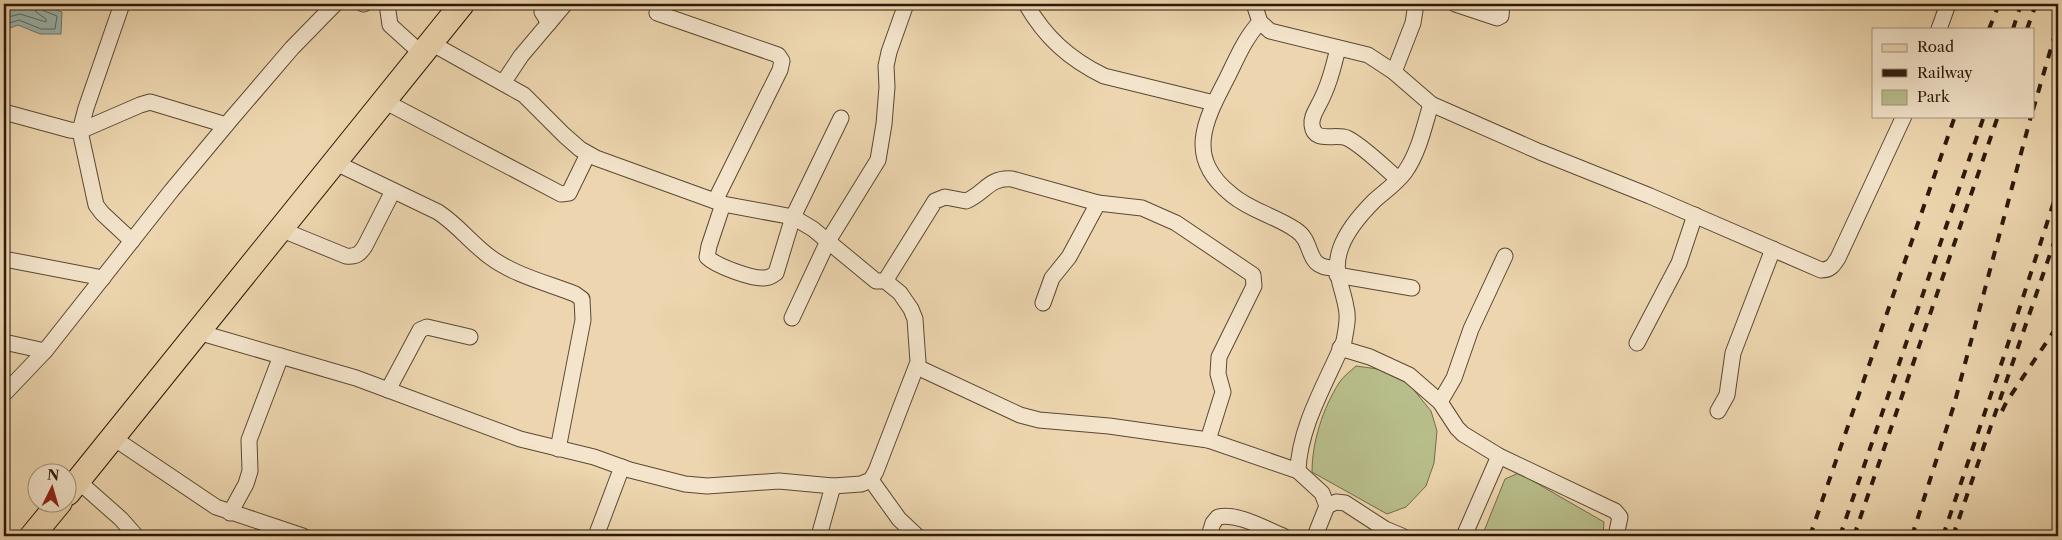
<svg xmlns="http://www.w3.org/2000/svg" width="2062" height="540" font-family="'Libre Caslon Text',serif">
<rect width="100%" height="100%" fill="#edd6af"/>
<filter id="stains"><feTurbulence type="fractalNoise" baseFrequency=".004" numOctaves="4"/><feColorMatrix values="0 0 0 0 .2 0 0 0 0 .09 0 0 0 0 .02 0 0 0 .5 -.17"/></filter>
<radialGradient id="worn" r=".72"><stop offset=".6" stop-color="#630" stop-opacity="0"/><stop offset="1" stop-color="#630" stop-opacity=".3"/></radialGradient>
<g fill="#b8be8b" stroke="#726c4a">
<path d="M1356 366 1378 369 1409 384 1431 411 1437 431 1434 463 1426 486 1406 507 1387 514 1312 472C1312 442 1323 408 1339 383 1343 376 1351 371 1356 366Z"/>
<polygon points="1519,473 1604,522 1603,536 1482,536 1505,479"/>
</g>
<polygon fill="#9ab7b2" stroke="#6e786f" points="4,4 41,5 62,12 61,34 40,34 18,25 4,30"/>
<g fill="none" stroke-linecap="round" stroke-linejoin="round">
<g stroke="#63685e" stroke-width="1">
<polyline points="4,18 20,14 46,22 46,19 36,12 34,4"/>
<polyline points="4,25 19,20 41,29 55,29 57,16 42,10 40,4"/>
</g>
<defs>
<g id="street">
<polyline points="122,4 86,108 80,131 96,205 102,213 132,241"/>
<polyline points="363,4 364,4"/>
<polyline points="387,4 390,25 422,54"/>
<polyline points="545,4 542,12 549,23"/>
<path d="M1026 4C1045 37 1069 59 1104 76L1214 103"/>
<path d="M1254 4 1260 22 1270 31 1368 55 1394 72 1431 104 1540 152 1650 196 1821 270C1830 270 1833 266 1838 258L1904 116"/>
<polyline points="1455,4 1497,18 1501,16 1502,4"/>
<polyline points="657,13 778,55 782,61 780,70 715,201"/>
<path d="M1260 22C1245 38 1237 58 1227 78 1204 122 1185 158 1232 195 1251 211 1276 216 1296 230 1316 243 1303 269 1336 268"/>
<polyline points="1939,29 1948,4"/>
<polyline points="431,43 524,95 564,135 580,149 596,158 723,204 793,217 813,229 876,281 887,281"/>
<path d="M1338 48C1333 69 1328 88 1318 106 1315 112 1311 118 1312 125 1314 144 1335 133 1347 138 1362 145 1385 168 1398 179"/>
<polyline points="1394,72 1413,23 1416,4"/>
<polyline points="503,83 521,56 565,4"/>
<polyline points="384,101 561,194 569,193 588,154"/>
<polyline points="4,112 70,130 80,131 140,105 150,102 226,125"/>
<path d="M334 162 438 212C458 225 471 243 490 257 514 275 547 283 575 294L582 299 583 320 558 449"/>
<path d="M723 204 709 246 707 257C716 266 752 279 764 278 769 278 772 276 776 273L793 217 841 118"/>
<path d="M280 229 346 256C356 257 360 254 365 246L393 191"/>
<polyline points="4,259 103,278"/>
<polyline points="1337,275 1412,288"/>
<polyline points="1043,303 1052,278 1069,257 1098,203"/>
<polyline points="792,318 828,241 878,160 884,124 887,87 886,66 889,52 906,4"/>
<path d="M198 332 356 378 520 439 594 457 630 470 685 484 707 486 779 481 833 486 861 484 871 480 876 471 918 362 915 319 911 309 900 293 889 284 887 278 935 201 945 197 966 201C985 193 989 177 1012 179L1098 203 1142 208 1176 223 1253 275 1254 286 1219 357 1218 374 1223 392 1208 440"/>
<polyline points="4,342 45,351"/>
<polyline points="1637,343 1679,263 1695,215"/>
<polyline points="1340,348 1370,357 1409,375 1440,402 1457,428 1463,434 1499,456 1615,511 1620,517 1616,536"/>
<polyline points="917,367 1020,415 1039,420 1109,426 1208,440 1298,471"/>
<polyline points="388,390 420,330 427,327 470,337"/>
<polyline points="4,394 45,351 172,190 232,118 292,48 335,4"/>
<polyline points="1440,402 1454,378 1471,329 1505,256"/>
<polyline points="1718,411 1727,395 1733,353 1773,249"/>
<polyline points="112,437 216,507 303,536"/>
<polyline points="77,480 121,519 136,536"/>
<polyline points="871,480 899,519 917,536"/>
<polyline points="1327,506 1336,502 1345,503 1385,529 1402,536"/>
<polyline points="230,513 246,484 250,471 249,440 281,356"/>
<polyline points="596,536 622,467"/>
<polyline points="819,536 833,486"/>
<path d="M1209 536 1213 523 1218 517C1239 513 1263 528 1283 536"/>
<path d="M1315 536 1327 506 1322 493 1298 471C1299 427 1327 381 1344 341 1346 329 1349 318 1346 307 1342 284 1332 271 1341 247 1347 231 1362 213 1374 201 1385 191 1396 184 1405 172 1419 152 1424 127 1431 104"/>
<polyline points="1464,536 1499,456"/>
</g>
<g id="primary">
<polyline points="68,493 462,4"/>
<polyline points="32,536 60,502"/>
</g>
</defs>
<use href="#street" stroke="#5c4833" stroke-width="17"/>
<use href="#primary" stroke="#2c190a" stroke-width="26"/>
<use href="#street" stroke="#f3e4cb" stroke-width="15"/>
<use href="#primary" stroke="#edd6af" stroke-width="24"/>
<g stroke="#2c190a" stroke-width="4" stroke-dasharray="9 9" stroke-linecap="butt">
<polyline points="1989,29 1999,4"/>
<polyline points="2013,29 2021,4"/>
<polyline points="2027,29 2036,4"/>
<polyline points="2033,110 2058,24"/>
<polyline points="2002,411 2007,401 2058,325"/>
<polyline points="1810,536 1955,116"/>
<polyline points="1840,536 1984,116"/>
<polyline points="1854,536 1998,116"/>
<polyline points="1912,536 1954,405 2031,116"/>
<polyline points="1943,536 2006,350 2058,189"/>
<polyline points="1953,536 2058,231"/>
</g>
</g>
<rect width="2062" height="540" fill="none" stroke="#edd6af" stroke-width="20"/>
<rect x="5" y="5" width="2052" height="530" fill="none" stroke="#2c190a" stroke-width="2.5"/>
<rect x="10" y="10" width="2042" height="520" fill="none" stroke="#2c190a"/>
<rect x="1872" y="28" width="162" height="90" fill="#f3e4cb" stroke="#a3937e"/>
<rect x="1882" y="44" width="25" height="8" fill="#edd6af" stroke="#a3937e"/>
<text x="1917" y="52" font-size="15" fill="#2c190a">Road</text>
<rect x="1882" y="69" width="25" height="8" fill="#2c190a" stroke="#a3937e"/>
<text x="1917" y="78" font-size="15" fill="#2c190a">Railway</text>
<rect x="1882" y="90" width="25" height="15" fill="#b8be8b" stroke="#a3937e"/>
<text x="1917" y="102" font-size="15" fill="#2c190a">Park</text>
<g transform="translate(52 488) rotate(5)"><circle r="24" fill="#f3e4cb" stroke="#a3937e"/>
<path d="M0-4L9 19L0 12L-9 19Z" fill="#8f2418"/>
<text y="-8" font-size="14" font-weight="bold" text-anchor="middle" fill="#2c190a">N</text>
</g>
<rect width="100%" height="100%" filter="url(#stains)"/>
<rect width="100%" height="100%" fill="url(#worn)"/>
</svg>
